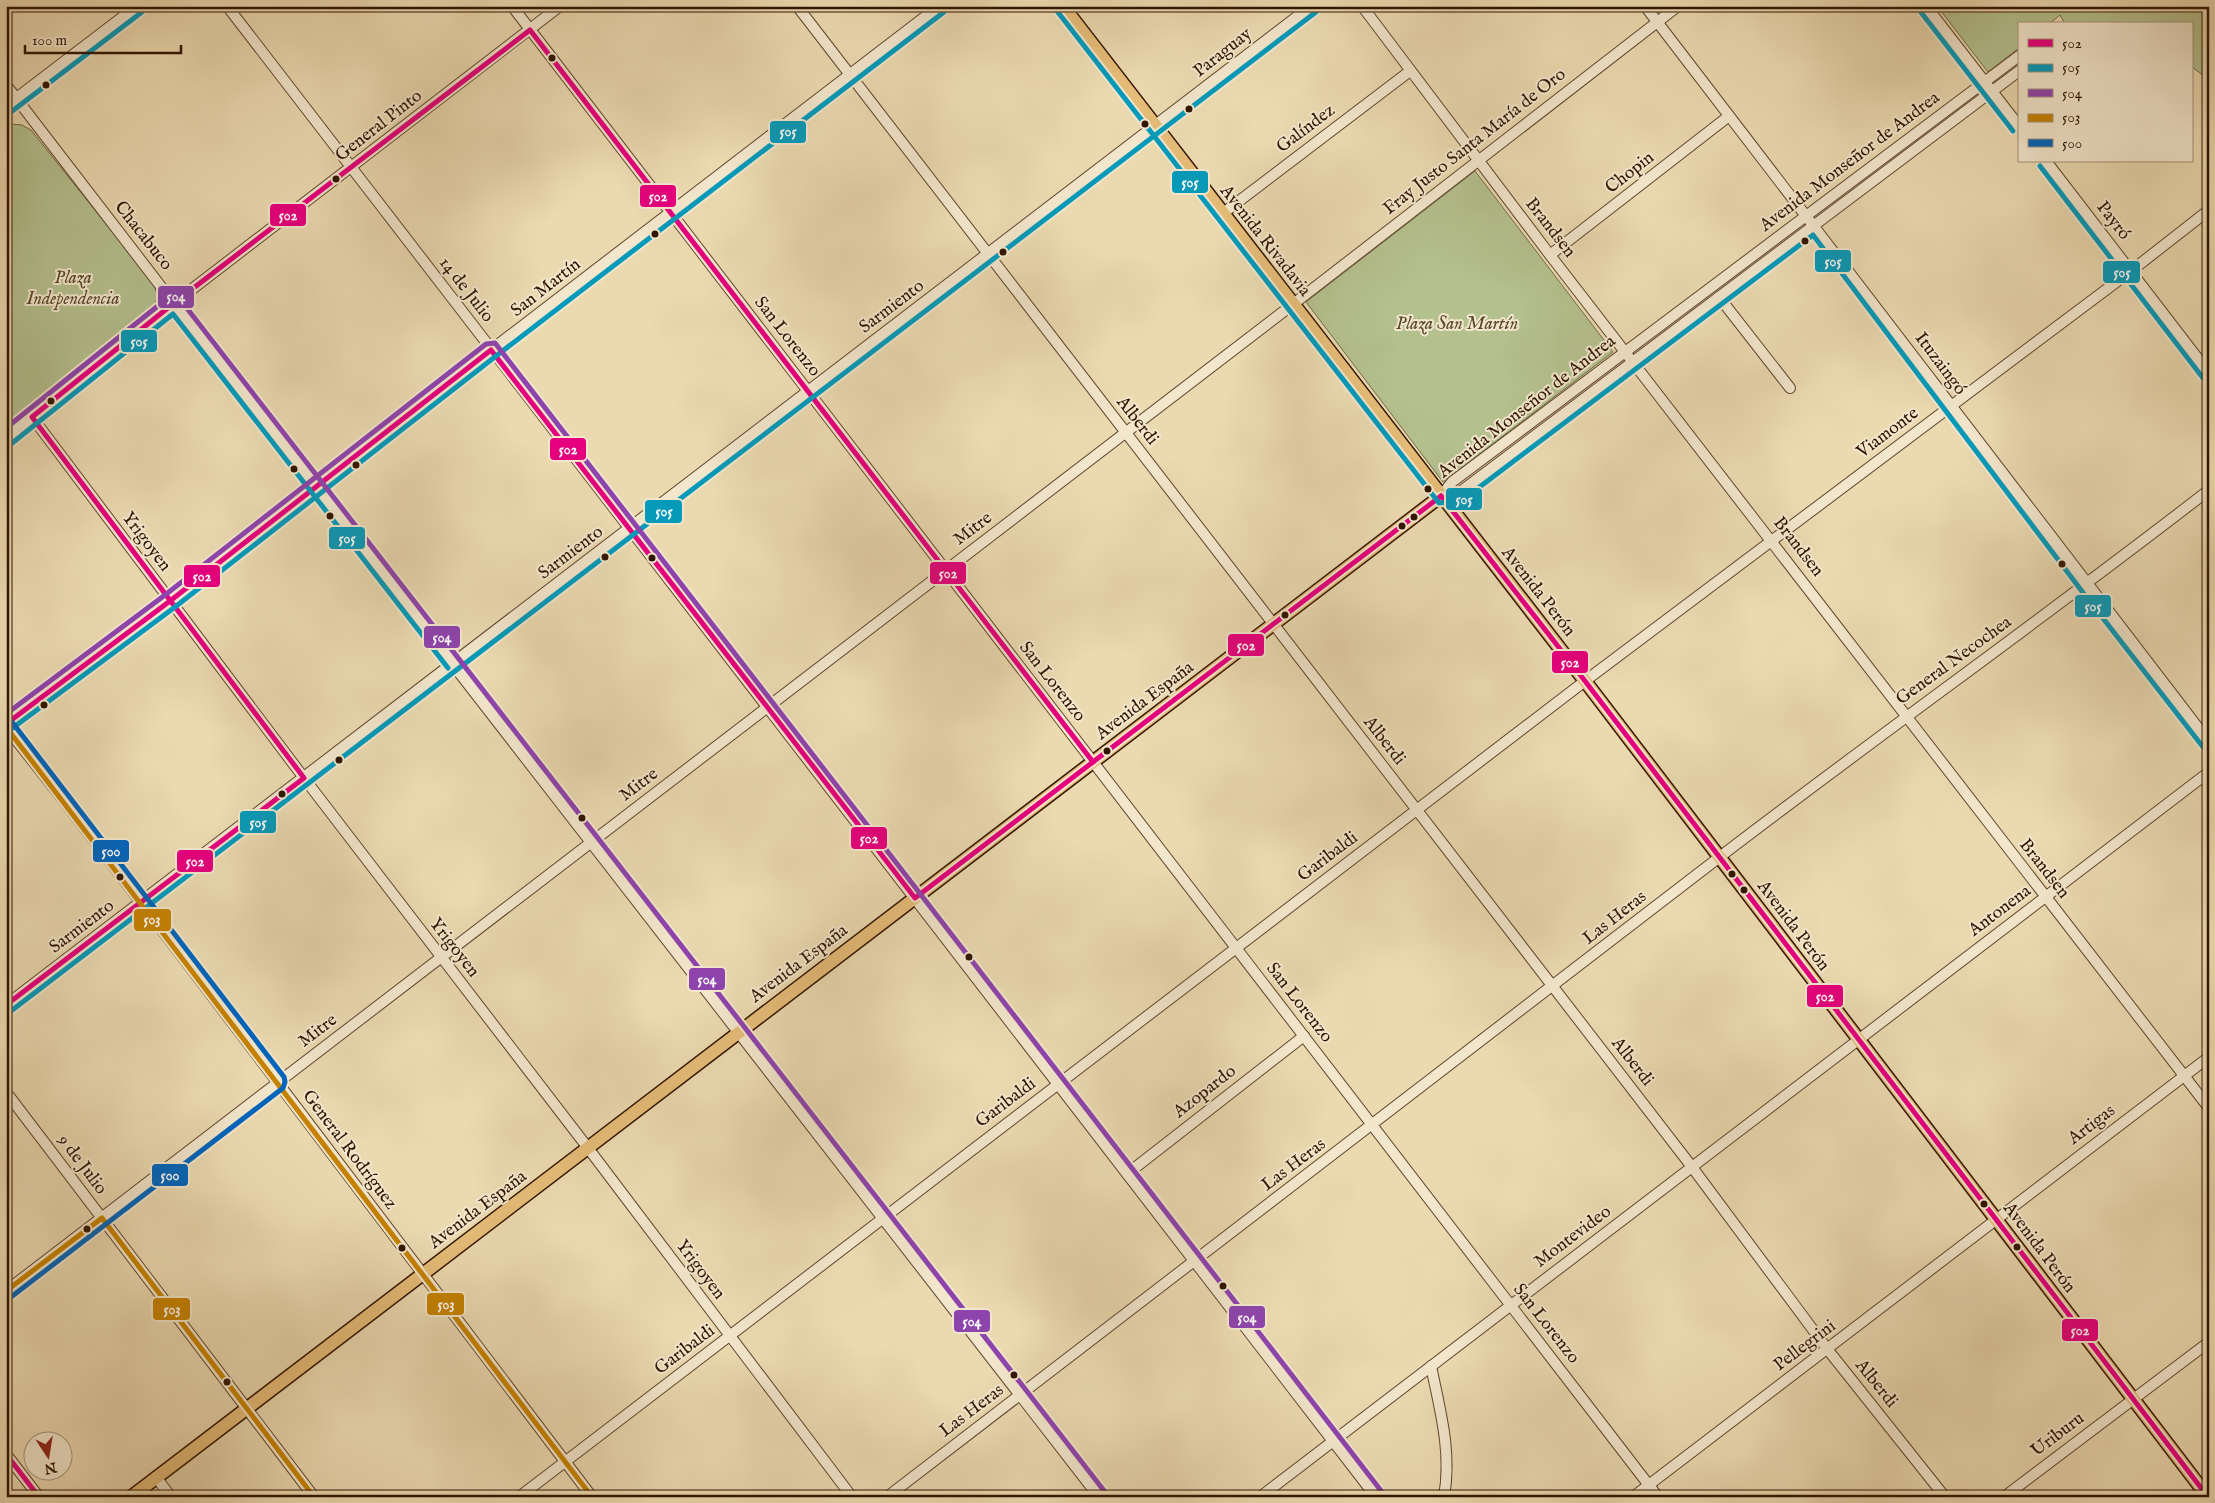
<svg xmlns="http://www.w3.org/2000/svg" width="2215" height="1503" font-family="'IM FELL English',serif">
<rect width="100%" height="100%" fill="#ebd9b0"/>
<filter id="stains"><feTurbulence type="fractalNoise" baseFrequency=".004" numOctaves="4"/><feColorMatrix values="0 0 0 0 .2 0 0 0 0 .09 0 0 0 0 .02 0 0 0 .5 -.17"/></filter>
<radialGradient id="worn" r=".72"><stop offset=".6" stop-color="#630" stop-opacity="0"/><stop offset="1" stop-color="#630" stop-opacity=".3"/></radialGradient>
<g fill="#b4c08e" stroke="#726a48">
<polygon points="1937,6 2209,6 2209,80 2191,66 2191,24 2065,24 2060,15 2049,24 2019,24 2019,48 1988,72"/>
<path d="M11 124 22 125 31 130 154 284C159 297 157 305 148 314L6 426V126Z"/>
<polygon points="1475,171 1613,352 1443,482 1306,302"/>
</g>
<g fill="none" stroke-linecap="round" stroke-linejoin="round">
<defs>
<g id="minor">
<polyline points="227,6 1376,1497"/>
<polyline points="512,6 1658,1497"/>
<polyline points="797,6 1692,1167 1828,1350 1945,1497"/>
<polyline points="1362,6 1550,255 2209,1108"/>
<polyline points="1645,6 2209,742"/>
<polyline points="1926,6 2019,126"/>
<polyline points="6,85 315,487 1099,1497"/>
<polyline points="6,106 137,6"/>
<polyline points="2046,161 2209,373"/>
<polyline points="1222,214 1410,71"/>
<polyline points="1550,255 1729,116"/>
<polyline points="1719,297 1790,388"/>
<polyline points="32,417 304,778 588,1148 852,1497"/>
<polyline points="6,438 174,303 560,6"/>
<polyline points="1441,496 1452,482 2019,56"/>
<polyline points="1441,496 1456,495 2019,71"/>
<polyline points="6,724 170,601 491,350 939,6"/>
<polyline points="6,727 65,802 592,1497"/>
<polyline points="6,1005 1311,6"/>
<polyline points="6,1092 314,1497"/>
<polyline points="1127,1174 1304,1036"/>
<polyline points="6,1291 1292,305 1678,6"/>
<path d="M1431 1366C1440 1410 1452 1452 1444 1497"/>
<polyline points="6,1454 39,1497"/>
<polyline points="156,1477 171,1497"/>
<polyline points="519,1497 1585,681 2131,271 2209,210"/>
<path d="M887 1497C1165 1284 1443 1069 1721 856 1883 732 2048 615 2209 490"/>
<polyline points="1260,1497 2209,772"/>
<polyline points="1633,1497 2209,1057"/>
<polyline points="2004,1497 2209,1342"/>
</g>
<g id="major">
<polyline points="1063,6 1585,681 2208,1497"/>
<polyline points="131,1497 1441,496"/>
</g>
</defs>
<use href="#minor" stroke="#60462d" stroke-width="12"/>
<use href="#major" stroke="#311501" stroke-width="15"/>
<use href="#minor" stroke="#f2e6cc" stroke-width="10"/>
<use href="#major" stroke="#e6bc78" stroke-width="12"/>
<defs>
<g id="bus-1">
<polyline points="1441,496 1585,681 2208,1497"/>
<polyline points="6,724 170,601 491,350 915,898 1441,496"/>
<polyline points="6,1005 304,778 32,417 174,303 530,30 1093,762"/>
<polyline points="6,1454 39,1497"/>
</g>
<g id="bus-2">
<polyline points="1057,11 1439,503 1461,501 1813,235 2081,590 2203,747"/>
<polyline points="1920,11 2013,131"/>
<polyline points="11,112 142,12"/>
<polyline points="2040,166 2203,378"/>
<polyline points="11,444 173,314 448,668"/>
<polyline points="10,730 175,607 496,356 944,12"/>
<polyline points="11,1011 1316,12"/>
</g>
<g id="bus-3">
<polyline points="6,428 169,297 175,296 179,298 1105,1492"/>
<polyline points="6,714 165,595 486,344 495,343 1382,1492"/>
</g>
<g id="bus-4">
<polyline points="6,727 592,1497"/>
<polyline points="6,1291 102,1218 314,1497"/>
</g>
<polyline id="bus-5" points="11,1297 283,1088 285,1082 284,1077 12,722"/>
</defs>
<use href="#bus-1" stroke="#f2e6cc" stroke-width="9"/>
<use href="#bus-2" stroke="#f2e6cc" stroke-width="9"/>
<use href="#bus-3" stroke="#f2e6cc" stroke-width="9"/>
<use href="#bus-4" stroke="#f2e6cc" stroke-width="9"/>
<use href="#bus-5" stroke="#f2e6cc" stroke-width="9"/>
<use href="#bus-1" stroke="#e5007d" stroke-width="5"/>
<use href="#bus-2" stroke="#059aba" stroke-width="5"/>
<use href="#bus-3" stroke="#8e44ad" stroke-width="5"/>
<use href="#bus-4" stroke="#c68200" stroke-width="5"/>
<use href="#bus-5" stroke="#0065bd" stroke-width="5"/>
</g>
<g fill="#311501" stroke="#f2e6cc" stroke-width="2">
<circle cx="552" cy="58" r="4.5"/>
<circle cx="46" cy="85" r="4.5"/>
<circle cx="1189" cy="109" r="4.5"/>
<circle cx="1145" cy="124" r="4.5"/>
<circle cx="336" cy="179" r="4.5"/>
<circle cx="655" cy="234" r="4.5"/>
<circle cx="1805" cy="241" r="4.5"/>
<circle cx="1003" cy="252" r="4.5"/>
<circle cx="51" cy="401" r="4.5"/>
<circle cx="356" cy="465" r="4.5"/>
<circle cx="294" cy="469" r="4.5"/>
<circle cx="1428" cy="489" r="4.5"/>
<circle cx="330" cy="516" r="4.5"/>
<circle cx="1414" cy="517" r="4.5"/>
<circle cx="1402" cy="526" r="4.5"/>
<circle cx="605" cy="557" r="4.5"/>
<circle cx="652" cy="558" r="4.5"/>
<circle cx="2062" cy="564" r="4.5"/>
<circle cx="1285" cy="615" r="4.5"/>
<circle cx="44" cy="705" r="4.5"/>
<circle cx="1107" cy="751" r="4.5"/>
<circle cx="339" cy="760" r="4.5"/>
<circle cx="282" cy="794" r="4.5"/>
<circle cx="582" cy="818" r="4.5"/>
<circle cx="1732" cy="874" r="4.5"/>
<circle cx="120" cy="877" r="4.5"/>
<circle cx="1744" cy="890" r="4.5"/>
<circle cx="969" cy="957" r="4.5"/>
<circle cx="1984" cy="1204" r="4.5"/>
<circle cx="87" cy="1229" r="4.5"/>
<circle cx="2017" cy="1247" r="4.5"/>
<circle cx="402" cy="1248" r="4.5"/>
<circle cx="1223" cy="1286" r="4.5"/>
<circle cx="1014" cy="1375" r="4.5"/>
<circle cx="227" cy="1382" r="4.5"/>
</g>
<g text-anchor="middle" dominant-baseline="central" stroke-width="4" stroke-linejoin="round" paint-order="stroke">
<g font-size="18" fill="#311501" stroke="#f2e6cc">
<text transform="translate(1223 53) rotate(-38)">Paraguay</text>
<text transform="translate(379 126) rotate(-38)">General Pinto</text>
<text transform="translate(1306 129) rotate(-37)">Galíndez</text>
<text transform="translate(1475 142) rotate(-38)">Fray Justo Santa María de Oro</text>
<text transform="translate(1850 162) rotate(-37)">Avenida Monseñor de Andrea</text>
<text transform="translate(1630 173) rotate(-38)">Chopin</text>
<text transform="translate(2113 221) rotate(52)">Payró</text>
<text transform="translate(1550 228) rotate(52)">Brandsen</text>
<text transform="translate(143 236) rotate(52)">Chacabuco</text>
<text transform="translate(1265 241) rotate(52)">Avenida Rivadavia</text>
<text transform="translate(546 288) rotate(-38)">San Martín</text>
<text transform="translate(466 290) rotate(52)">14 de Julio</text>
<text transform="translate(892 307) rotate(-37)">Sarmiento</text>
<text transform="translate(787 337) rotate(52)">San Lorenzo</text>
<text transform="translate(1940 364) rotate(53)">Ituzaingó</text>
<text transform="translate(1527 407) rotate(-38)">Avenida Monseñor de Andrea</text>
<text transform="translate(1137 421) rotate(52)">Alberdi</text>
<text transform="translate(1888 433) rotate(-37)">Viamonte</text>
<text transform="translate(973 529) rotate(-37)">Mitre</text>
<text transform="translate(146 542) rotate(53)">Yrigoyen</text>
<text transform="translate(1798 547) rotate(52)">Brandsen</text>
<text transform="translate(571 553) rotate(-37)">Sarmiento</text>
<text transform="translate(1538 592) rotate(52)">Avenida Perón</text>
<text transform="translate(1954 661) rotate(-36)">General Necochea</text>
<text transform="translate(1052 682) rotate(52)">San Lorenzo</text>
<text transform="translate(1145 701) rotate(-37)">Avenida España</text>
<text transform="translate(1384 741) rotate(52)">Alberdi</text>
<text transform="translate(639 785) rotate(-37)">Mitre</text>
<text transform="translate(1328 857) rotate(-37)">Garibaldi</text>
<text transform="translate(2044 869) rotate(52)">Brandsen</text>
<text transform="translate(2000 911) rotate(-37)">Antonena</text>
<text transform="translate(1615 918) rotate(-38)">Las Heras</text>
<text transform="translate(1793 926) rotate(53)">Avenida Perón</text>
<text transform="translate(82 927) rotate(-37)">Sarmiento</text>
<text transform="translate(454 948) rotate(52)">Yrigoyen</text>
<text transform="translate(799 964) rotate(-37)">Avenida España</text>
<text transform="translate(1299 1003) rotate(52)">San Lorenzo</text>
<text transform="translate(318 1031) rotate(-37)">Mitre</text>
<text transform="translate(1632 1062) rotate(52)">Alberdi</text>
<text transform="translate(1205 1092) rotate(-38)">Azopardo</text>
<text transform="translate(1006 1103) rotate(-37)">Garibaldi</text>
<text transform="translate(2092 1125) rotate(-37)">Artigas</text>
<text transform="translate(349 1150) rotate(53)">General Rodríguez</text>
<text transform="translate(82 1165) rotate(53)">9 de Julio</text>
<text transform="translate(1294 1165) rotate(-37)">Las Heras</text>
<text transform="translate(478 1210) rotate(-37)">Avenida España</text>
<text transform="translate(1573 1237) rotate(-37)">Montevideo</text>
<text transform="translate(2039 1248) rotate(53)">Avenida Perón</text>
<text transform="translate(700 1270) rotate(53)">Yrigoyen</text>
<text transform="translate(1546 1324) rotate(52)">San Lorenzo</text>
<text transform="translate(1805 1346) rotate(-37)">Pellegrini</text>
<text transform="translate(685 1350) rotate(-37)">Garibaldi</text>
<text transform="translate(1876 1384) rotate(51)">Alberdi</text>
<text transform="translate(972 1411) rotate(-37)">Las Heras</text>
<text transform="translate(2058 1435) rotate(-37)">Uriburu</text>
</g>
<g font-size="18" font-style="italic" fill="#58482b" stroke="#f2e6cc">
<text x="73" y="278">Plaza<tspan x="73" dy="21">Independencia</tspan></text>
<text x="1457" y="324">Plaza San Martín</text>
</g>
</g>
<g stroke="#f2e6cc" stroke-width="2">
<rect x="769" y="120" width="38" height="24" rx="5" fill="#059aba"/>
<rect x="1171" y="170" width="38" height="24" rx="5" fill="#059aba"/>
<rect x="639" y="184" width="38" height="24" rx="5" fill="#e5007d"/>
<rect x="269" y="203" width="38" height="24" rx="5" fill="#e5007d"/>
<rect x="1814" y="249" width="38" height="24" rx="5" fill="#059aba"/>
<rect x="2102" y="260" width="39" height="24" rx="5" fill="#059aba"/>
<rect x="157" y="285" width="38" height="24" rx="5" fill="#8e44ad"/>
<rect x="120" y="329" width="38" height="24" rx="5" fill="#059aba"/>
<rect x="549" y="437" width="38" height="24" rx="5" fill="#e5007d"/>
<rect x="1445" y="487" width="38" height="24" rx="5" fill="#059aba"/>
<rect x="644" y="499" width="39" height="25" rx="5" fill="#059aba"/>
<rect x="328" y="526" width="38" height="24" rx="5" fill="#059aba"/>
<rect x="929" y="561" width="38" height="24" rx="5" fill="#e5007d"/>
<rect x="183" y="564" width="38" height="24" rx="5" fill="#e5007d"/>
<rect x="2074" y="594" width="38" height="24" rx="5" fill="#059aba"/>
<rect x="423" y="625" width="38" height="24" rx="5" fill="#8e44ad"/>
<rect x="1227" y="633" width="38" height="24" rx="5" fill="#e5007d"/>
<rect x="1551" y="650" width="38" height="24" rx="5" fill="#e5007d"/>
<rect x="239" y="810" width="38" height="24" rx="5" fill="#059aba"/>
<rect x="850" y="826" width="38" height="24" rx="5" fill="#e5007d"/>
<rect x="92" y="839" width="38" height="24" rx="5" fill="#0065bd"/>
<rect x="176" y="849" width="38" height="24" rx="5" fill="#e5007d"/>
<rect x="133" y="908" width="39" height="24" rx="5" fill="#c68200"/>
<rect x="688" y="967" width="38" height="24" rx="5" fill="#8e44ad"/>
<rect x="1806" y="984" width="38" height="24" rx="5" fill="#e5007d"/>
<rect x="151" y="1163" width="38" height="24" rx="5" fill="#0065bd"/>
<rect x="426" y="1292" width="39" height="24" rx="5" fill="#c68200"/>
<rect x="152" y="1297" width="39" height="24" rx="5" fill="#c68200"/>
<rect x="1228" y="1305" width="38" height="24" rx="5" fill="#8e44ad"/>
<rect x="953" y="1309" width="38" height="24" rx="5" fill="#8e44ad"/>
<rect x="2061" y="1318" width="38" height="24" rx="5" fill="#e5007d"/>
</g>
<g font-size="14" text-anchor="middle" font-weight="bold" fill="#fff">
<text x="788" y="136">505</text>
<text x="1190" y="187">505</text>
<text x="658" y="201">502</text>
<text x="288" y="220">502</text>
<text x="1833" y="266">505</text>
<text x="2122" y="277">505</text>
<text x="176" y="301">504</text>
<text x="139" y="346">505</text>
<text x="568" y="454">502</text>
<text x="1464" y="504">505</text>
<text x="664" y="516">505</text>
<text x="347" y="543">505</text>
<text x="948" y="578">502</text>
<text x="202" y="581">502</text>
<text x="2093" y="611">505</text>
<text x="442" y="642">504</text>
<text x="1246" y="650">502</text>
<text x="1570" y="667">502</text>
<text x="258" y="827">505</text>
<text x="869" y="843">502</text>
<text x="111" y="856">500</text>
<text x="195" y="866">502</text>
<text x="152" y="924">503</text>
<text x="707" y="984">504</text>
<text x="1825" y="1001">502</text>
<text x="170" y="1180">500</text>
<text x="446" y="1309">503</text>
<text x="172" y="1314">503</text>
<text x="1247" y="1322">504</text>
<text x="972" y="1326">504</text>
<text x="2080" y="1335">502</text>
</g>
<rect width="2215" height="1503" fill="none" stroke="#ebd9b0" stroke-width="25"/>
<rect x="8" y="8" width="2200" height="1488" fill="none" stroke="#311501" stroke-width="2.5"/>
<rect x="12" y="12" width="2190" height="1478" fill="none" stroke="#311501"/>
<rect x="2018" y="22" width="175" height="140" fill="#f2e6cc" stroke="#a5927b"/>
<rect x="2028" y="39" width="25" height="8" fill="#e5007d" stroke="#a5927b"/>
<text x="2062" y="48" font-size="15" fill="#311501">502</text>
<rect x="2028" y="64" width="25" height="8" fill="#059aba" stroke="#a5927b"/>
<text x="2062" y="72" font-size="15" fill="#311501">505</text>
<rect x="2028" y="89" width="25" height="8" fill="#8e44ad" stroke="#a5927b"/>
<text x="2062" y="98" font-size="15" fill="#311501">504</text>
<rect x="2028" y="114" width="25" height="8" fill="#c68200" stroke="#a5927b"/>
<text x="2062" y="122" font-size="15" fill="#311501">503</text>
<rect x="2028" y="139" width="25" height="8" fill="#0065bd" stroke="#a5927b"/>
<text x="2062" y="148" font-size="15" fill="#311501">500</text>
<g transform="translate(48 1456) rotate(168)"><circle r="24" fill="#f2e6cc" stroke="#a5927b"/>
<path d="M0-4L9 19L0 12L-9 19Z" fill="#8f2418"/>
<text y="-8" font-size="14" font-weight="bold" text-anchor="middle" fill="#311501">N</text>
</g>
<path d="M25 45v8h156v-8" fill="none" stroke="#311501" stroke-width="2.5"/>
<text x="32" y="45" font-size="15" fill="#311501" stroke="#f2e6cc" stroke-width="4" paint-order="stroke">100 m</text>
<rect width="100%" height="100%" filter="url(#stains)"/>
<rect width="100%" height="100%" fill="url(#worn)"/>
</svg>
